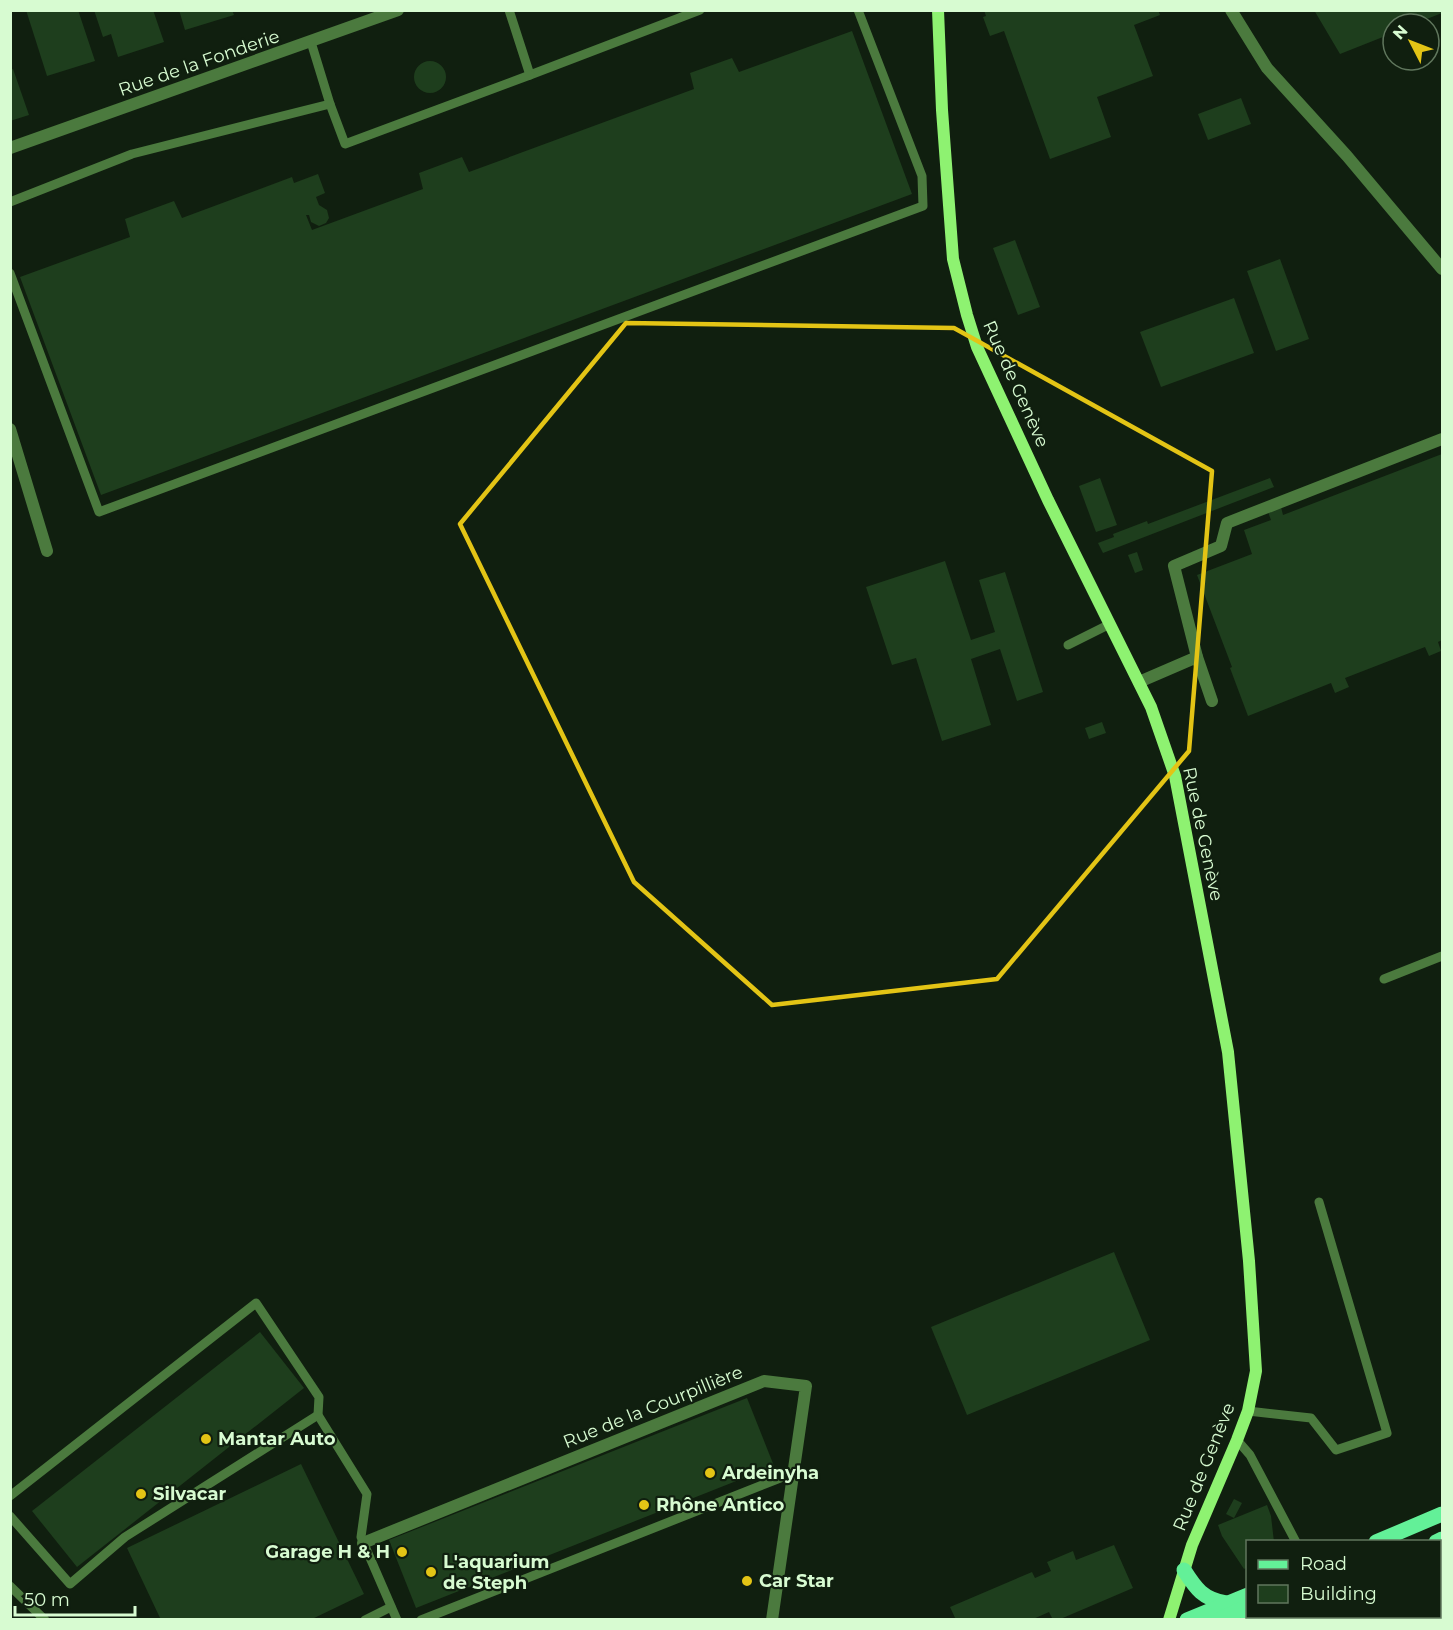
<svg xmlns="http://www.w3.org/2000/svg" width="1453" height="1630" font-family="Montserrat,sans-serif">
<rect width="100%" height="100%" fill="#101f0f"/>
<g fill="#1e3e1d">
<polygon points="26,10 78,10 95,61 47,76"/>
<polygon points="94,10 153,10 164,42 118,57 111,34 103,37"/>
<polygon points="179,10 232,10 234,15 185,30"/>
<polygon points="984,10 1158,10 1160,15 1134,25 1153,76 1097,97 1111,137 1050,159 1004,31 990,36 983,17 986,16"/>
<polygon points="1314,10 1442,10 1442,13 1414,24 1393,24 1393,33 1340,54"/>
<polygon points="852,31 912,194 101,495 20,277 130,237 125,219 174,201 182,218 292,177 294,183 318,174 325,193 316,197 319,205 327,210 329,218 326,223 319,226 311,222 309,215 306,215 312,230 423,189 419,173 462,157 469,172 694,89 690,73 732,58 739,72"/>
<circle cx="430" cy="77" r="16"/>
<polygon points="13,69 29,115 10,121 10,70"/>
<polygon points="1241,98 1251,124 1208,140 1198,114"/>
<polygon points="1015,240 1040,307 1018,315 993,248"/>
<polygon points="1280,259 1309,339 1276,351 1247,271"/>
<polygon points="1234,298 1254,353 1161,387 1140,332"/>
<polygon points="1442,454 1442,640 1438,642 1441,651 1429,656 1425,647 1345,678 1349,687 1335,693 1331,683 1248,716 1230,668 1232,667 1197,575 1252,554 1244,530 1271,520 1268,512 1281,507 1283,515"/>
<polygon points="1100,478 1117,525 1096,532 1079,486"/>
<polygon points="1270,478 1274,487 1103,553 1098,543 1114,537 1113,534 1147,521 1148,524"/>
<polygon points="1137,552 1143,570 1135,573 1128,555"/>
<polygon points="945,561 971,640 995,632 979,580 1005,572 1043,692 1017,701 1000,649 971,659 991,725 942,741 916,658 892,665 866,587"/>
<polygon points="1102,722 1106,733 1089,739 1085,728"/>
<polygon points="1114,1252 1150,1340 967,1415 931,1327"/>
<polygon points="260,1332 304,1388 77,1567 32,1511"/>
<polygon points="747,1398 774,1466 416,1608 389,1540"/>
<polygon points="301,1464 364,1594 310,1620 161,1620 127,1548"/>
<polygon points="1234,1499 1242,1503 1234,1518 1226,1514"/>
<polygon points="1267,1505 1271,1516 1274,1542 1248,1542 1248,1567 1244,1569 1222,1536 1218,1525"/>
<polygon points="1114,1545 1133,1588 1058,1620 1053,1620 1049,1612 1031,1620 956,1620 950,1607 1032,1572 1035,1578 1051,1571 1047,1562 1073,1551 1076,1560"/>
<polygon points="1442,1581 1442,1620 1440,1620 1438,1617 1440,1617 1440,1582"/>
</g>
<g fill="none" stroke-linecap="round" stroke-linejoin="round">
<g stroke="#4b7a3e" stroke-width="9">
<polyline points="509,10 530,75 700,10"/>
<polyline points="330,104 345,144 530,75"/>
<polyline points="10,202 132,154 330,104 311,42"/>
<polyline points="10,273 99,512 923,206 922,176 858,10"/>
<polyline points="1068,645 1110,624"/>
<polyline points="1384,979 1442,956"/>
<polyline points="1248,1411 1311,1418 1336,1450 1387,1433 1319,1202"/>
<polyline points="1237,1440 1250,1455 1296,1542"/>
<polyline points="10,1496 256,1303 319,1397 318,1415 367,1494 361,1537 397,1620"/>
<polyline points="10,1516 70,1584 125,1537 318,1415"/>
<polyline points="10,1586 45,1620"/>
<polyline points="365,1620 391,1607"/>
<polyline points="421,1620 793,1473"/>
<polyline points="1330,1620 1331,1616"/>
</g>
<g stroke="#4b7a3e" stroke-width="12">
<polyline points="1231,10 1267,68 1347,156 1442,269"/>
<polyline points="10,148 398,10"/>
<polyline points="10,429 47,551"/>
<polyline points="1139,682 1197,657"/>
<polyline points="1212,701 1197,657 1174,566 1221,546 1227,523 1442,439"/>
<polyline points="363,1543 764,1381 806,1386 772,1620"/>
</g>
<polyline stroke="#8ef271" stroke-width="12" points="938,10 942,110 953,259 967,315 977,347 1048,500 1151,707 1175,776 1228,1052 1249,1261 1256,1371 1248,1411 1237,1440 1192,1545 1169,1620"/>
<g stroke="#63f098" stroke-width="15">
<polyline points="1376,1542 1442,1514"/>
<polyline points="1436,1542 1442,1539"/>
<path d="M1184 1570C1196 1589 1203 1599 1226 1603"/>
<polyline points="1187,1620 1248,1595"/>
<polyline points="1218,1620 1248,1606"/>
<polyline points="1247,1620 1254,1616"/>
</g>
</g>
<path fill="none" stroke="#e3c415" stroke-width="4.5" stroke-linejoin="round" d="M626 323 954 328 1212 471 1189 751 997 979 772 1005 634 882 460 524Z"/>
<g fill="#e3c415" stroke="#101f0f" stroke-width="2">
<circle cx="206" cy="1439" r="6"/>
<circle cx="710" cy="1473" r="6"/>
<circle cx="141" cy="1494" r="6"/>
<circle cx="644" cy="1505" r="6"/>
<circle cx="402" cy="1552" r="6"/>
<circle cx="431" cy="1572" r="6"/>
<circle cx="747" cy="1581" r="6"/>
</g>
<g text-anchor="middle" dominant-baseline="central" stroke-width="4.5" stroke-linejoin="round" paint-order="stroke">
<g font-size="18" fill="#d7fbd1" stroke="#101f0f">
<text transform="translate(199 63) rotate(-19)">Rue de la Fonderie</text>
<text transform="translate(1016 384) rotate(66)">Rue de Genève</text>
<text transform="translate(1203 834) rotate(78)">Rue de Genève</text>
<text transform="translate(653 1407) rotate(-22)">Rue de la Courpillière</text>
<text transform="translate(1204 1467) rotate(-68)">Rue de Genève</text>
</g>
<g font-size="18" font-weight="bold" fill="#d7fbd1" stroke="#101f0f" text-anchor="start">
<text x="218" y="1439">Mantar Auto</text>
<text x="722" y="1473">Ardeinyha</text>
<text x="153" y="1494">Silvacar</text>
<text x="656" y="1505">Rhône Antico</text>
<text x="390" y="1552" text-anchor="end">Garage H &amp; H</text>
<text x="443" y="1562">L'aquarium<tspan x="443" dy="21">de Steph</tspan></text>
<text x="759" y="1581">Car Star</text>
</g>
</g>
<rect width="1453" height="1630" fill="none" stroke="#d7fbd1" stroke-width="24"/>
<rect x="1246" y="1540" width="195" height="78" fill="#101f0f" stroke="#60775d" stroke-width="1.5"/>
<rect x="1258" y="1560" width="30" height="9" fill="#63f098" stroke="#60775d" stroke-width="1.5"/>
<text x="1300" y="1570" font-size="18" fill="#d7fbd1">Road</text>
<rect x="1258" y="1585" width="30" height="18" fill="#1e3e1d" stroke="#60775d" stroke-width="1.5"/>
<text x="1300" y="1600" font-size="18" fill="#d7fbd1">Building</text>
<g transform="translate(1411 42) rotate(312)"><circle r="28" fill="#101f0f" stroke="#60775d" stroke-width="1.5"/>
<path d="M0-4.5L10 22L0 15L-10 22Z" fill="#e3c415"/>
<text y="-9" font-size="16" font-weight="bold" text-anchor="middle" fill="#d7fbd1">N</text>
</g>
<path d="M15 1606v9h120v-9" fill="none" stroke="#d7fbd1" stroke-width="3"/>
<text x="24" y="1606" font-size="18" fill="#d7fbd1" stroke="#101f0f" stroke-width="4.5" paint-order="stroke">50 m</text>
</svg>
